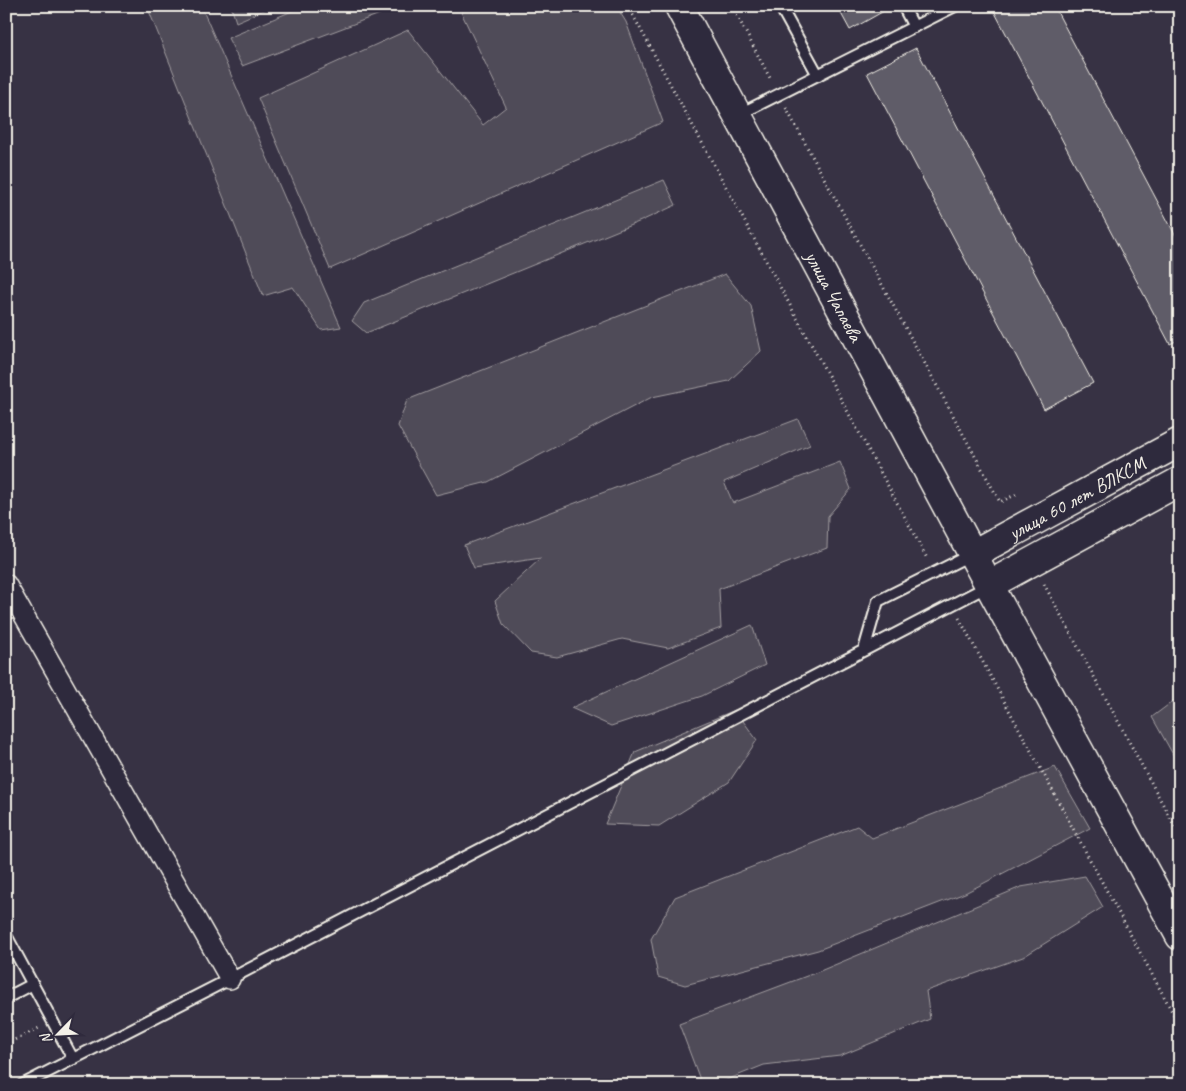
<svg xmlns="http://www.w3.org/2000/svg" width="1186" height="1091" font-family="Caveat,sans-serif">
<rect width="100%" height="100%" fill="#373244"/>
<filter id="ink" filterUnits="userSpaceOnUse"><feTurbulence type="fractalNoise" baseFrequency=".02" numOctaves="2"/><feDisplacementMap in="SourceGraphic" scale="10" xChannelSelector="R" yChannelSelector="G"/><feConvolveMatrix kernelMatrix="1 2 1 2 8 2 1 2 1" color-interpolation-filters="sRGB"/></filter>
<g filter="url(#ink)">
<g fill="#504b59" stroke="#a29ea0">
<polygon points="147,6 201,6 341,327 321,330 293,287 263,296"/>
<polygon points="231,6 273,6 236,22"/>
<polygon points="304,6 401,6 242,66 228,38"/>
<polygon points="473,6 616,6 626,22 663,122 330,269 258,98 408,30 483,125 506,107 461,12"/>
<polygon points="664,180 676,205 641,221 366,333 352,321 364,303"/>
<polygon points="725,274 751,306 761,351 729,381 652,397 488,482 436,495 398,426 407,400"/>
<polygon points="798,419 810,445 724,482 733,503 840,462 851,489 828,516 827,548 719,589 721,628 668,648 622,639 557,657 531,653 503,624 495,601 541,558 474,568 464,545"/>
<polygon points="752,625 765,665 702,696 611,726 571,708"/>
<polygon points="1180,696 1180,767 1152,717"/>
<polygon points="735,710 757,740 729,782 659,826 605,824 635,752"/>
<polygon points="1055,767 1090,828 965,893 818,950 685,985 658,977 651,939 675,897 857,826 872,838"/>
<polygon points="1085,876 1103,907 1023,957 926,991 930,1019 840,1056 764,1065 714,1085 702,1085 679,1024 820,971 1021,887"/>
</g>
<g fill="#5f5c67" stroke="#f4f1e8">
<polygon points="837,6 890,6 891,7 850,30"/>
<polygon points="998,6 1054,6 1180,244 1180,339 1170,344 993,9"/>
<polygon points="916,48 1093,383 1044,409 867,73"/>
</g>
<g fill="none" stroke-linecap="round" stroke-linejoin="round">
<defs>
<g id="lane">
<polyline points="780,6 818,75"/>
<polyline points="903,6 914,27"/>
<polyline points="738,115 955,6"/>
<polyline points="864,650 878,601 972,554"/>
<polyline points="6,935 73,1059"/>
<polyline points="6,998 33,984"/>
<polyline points="22,1085 230,979 988,586"/>
</g>
<polyline id="street" points="6,584 230,979"/>
<g id="secondary">
<path id="s1" d="M679 6 989 585 1180 936"/>
<path id="s2" d="M973 554 1180 442"/>
<polyline points="989,585 1180,481"/>
</g>
</defs>
<use href="#lane" stroke="#f4f1e8" stroke-width="14"/>
<use href="#street" stroke="#f4f1e8" stroke-width="22"/>
<use href="#secondary" stroke="#f4f1e8" stroke-width="31"/>
<g stroke="#f4f1e8" stroke-width="3" stroke-dasharray="1 4" stroke-linecap="butt">
<polyline points="628,6 928,560"/>
<polyline points="732,6 771,80"/>
<polyline points="786,108 1000,502 1017,494"/>
<polyline points="1044,584 1180,836"/>
<polyline points="959,618 1180,1026"/>
<polyline points="6,1044 39,1028"/>
</g>
<use href="#lane" stroke="#2f2a3d" stroke-width="10"/>
<use href="#street" stroke="#2f2a3d" stroke-width="19"/>
<use href="#secondary" stroke="#2f2a3d" stroke-width="28"/>
</g>
</g>
<g text-anchor="middle" dominant-baseline="central" stroke-width="4.5" stroke-linejoin="round" paint-order="stroke">
<g font-size="20" fill="#f4f1e8" stroke="#2f2a3d">
<text stroke="none"><textPath href="#s1" startOffset="329">улица Чапаева</textPath></text>
<text stroke="none"><textPath href="#s2" startOffset="118">улица 60 лет ВЛКСМ</textPath></text>
</g>
</g>
<rect width="1186" height="1091" fill="none" stroke="#2f2a3d" stroke-width="25"/>
<rect x="12" y="12" width="1161" height="1066" fill="none" stroke="#f4f1e8" stroke-width="2" filter="url(#ink)"/>
<g transform="translate(58 1034) rotate(246)" stroke="#2f2a3d" stroke-width="4" paint-order="stroke">
<path d="M0-4L9 19L0 12L-9 19Z" fill="#f4f1e8"/>
<text y="-8" font-size="14" font-weight="bold" text-anchor="middle" fill="#f4f1e8">N</text>
</g>
</svg>
